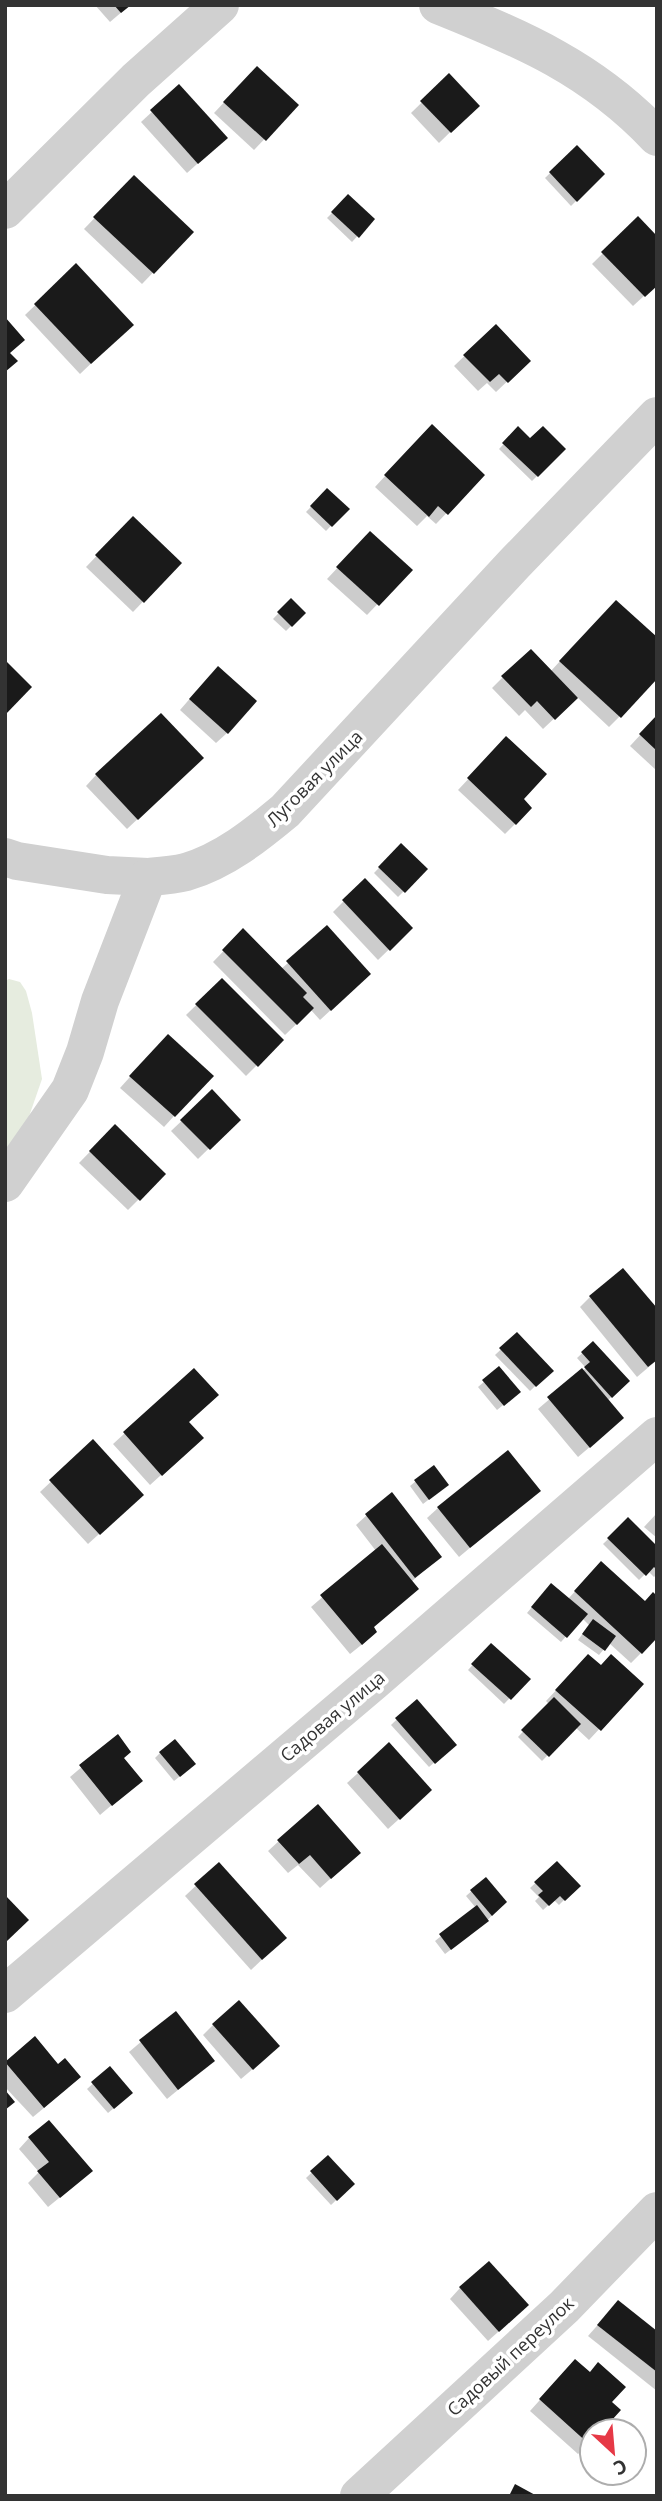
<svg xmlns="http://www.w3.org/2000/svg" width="662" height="2501" font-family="'Open Sans',sans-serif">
<rect width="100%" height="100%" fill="#fff"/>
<polygon fill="#e6ecdf" points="9,979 20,982 26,991 32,1013 42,1079 25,1128 5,1150 5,981"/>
<g fill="#0003">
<polygon points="95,5 130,5 110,22"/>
<polygon points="449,76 477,106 439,143 411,113"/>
<polygon points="246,79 297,105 254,150 214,113"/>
<polygon points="179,87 215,148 187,173 141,122"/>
<polygon points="577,147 603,174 571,206 545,178"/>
<polygon points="134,177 192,232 142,284 84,229"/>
<polygon points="348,197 373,219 352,242 327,218"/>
<polygon points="638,219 657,284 633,306 592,264"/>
<polygon points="76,266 121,335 80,374 25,315"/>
<polygon points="496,326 529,361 496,392 487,383 478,391 454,366"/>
<polygon points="518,429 530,440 564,449 532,481 499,449"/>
<polygon points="421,437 483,475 436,524 427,516 417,526 375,487"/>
<polygon points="327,490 347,509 326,531 306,512"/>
<polygon points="133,518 180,563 133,612 86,567"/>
<polygon points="370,533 410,570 367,615 327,579"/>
<polygon points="291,600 304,613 286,631 273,619"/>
<polygon points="605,612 620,716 609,727 577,697 543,729 525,710 519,716 492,688 503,677 550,672"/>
<polygon points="207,679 227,733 216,743 180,710"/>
<polygon points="657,717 657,769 656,770 630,746"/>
<polygon points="506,739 521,799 515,824 505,834 458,790"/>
<polygon points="191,769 127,829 86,786 96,775"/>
<polygon points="401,845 426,869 398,897 374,873"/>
<polygon points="365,880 411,928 378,960 333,912"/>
<polygon points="243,931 281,969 288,963 359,984 320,1020 311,1010 285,1035 213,962"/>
<polygon points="222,980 282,1040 246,1076 186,1015"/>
<polygon points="157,1047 174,1116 164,1127 120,1088"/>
<polygon points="212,1092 238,1120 198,1159 171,1131"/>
<polygon points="115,1126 164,1174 128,1210 79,1163"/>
<polygon points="590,1297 657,1311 657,1360 637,1377 580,1307"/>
<polygon points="517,1334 551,1371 530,1391 495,1355"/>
<polygon points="593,1343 628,1381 607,1401 611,1429 578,1457 538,1409 586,1368 577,1358"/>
<polygon points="499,1369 513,1397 497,1410 478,1387"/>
<polygon points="194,1370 187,1423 191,1448 150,1485 113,1444"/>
<polygon points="93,1442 131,1505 88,1544 40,1492"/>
<polygon points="416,1481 441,1490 423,1504 410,1486"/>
<polygon points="538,1491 459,1557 427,1518 438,1508"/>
<polygon points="657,1513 657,1538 644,1527"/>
<polygon points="367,1515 440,1557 411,1582 417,1589 372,1628 365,1642 350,1654 311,1607 376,1551 356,1525"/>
<polygon points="628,1520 657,1548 657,1574 654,1577 648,1571 639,1580 603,1544"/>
<polygon points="591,1574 641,1653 631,1663 609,1643 599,1655 578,1640 589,1625 582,1618 561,1642 527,1613 546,1590 568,1599"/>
<polygon points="491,1645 528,1679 504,1704 468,1670"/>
<polygon points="578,1667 600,1667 641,1684 589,1740 575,1727 542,1761 518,1737 549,1704 546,1701"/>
<polygon points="416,1701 449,1750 429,1767 391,1725"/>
<polygon points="117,1737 122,1758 140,1781 100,1815 70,1777"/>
<polygon points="160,1753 189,1769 174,1781 155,1758"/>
<polygon points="358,1773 419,1801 388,1829 347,1783"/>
<polygon points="279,1841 348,1863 320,1888 298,1865 288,1873 268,1851"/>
<polygon points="557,1863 578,1886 559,1905 554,1900 543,1910 535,1901 539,1897 530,1888"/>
<polygon points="219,1864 274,1948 251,1970 185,1896"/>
<polygon points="485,1879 500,1907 482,1926 445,1954 435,1941 476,1908 466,1896"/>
<polygon points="175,2013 213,2061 167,2099 129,2052"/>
<polygon points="213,2025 267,2057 241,2079 203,2035"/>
<polygon points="35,2038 68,2088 33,2117 5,2087 5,2063"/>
<polygon points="110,2068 126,2098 108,2113 87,2089"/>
<polygon points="29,2138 80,2181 48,2207 28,2183 39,2172 19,2149"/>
<polygon points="328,2157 353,2184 331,2205 306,2178"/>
<polygon points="460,2288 516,2316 488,2341 450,2299"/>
<polygon points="618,2302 657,2334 657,2391 588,2336"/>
<polygon points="565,2372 610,2402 600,2431 592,2431 592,2440 578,2454 530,2411"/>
</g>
<g fill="#1a1a1a">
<polygon points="114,5 131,5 121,13"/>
<polygon points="257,66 299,105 266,141 223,102"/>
<polygon points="449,73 480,106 451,133 420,101"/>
<polygon points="179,84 228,138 198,164 150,110"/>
<polygon points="577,145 605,174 577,202 549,172"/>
<polygon points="134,175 194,232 154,274 93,217"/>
<polygon points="348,194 375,219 359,238 331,212"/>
<polygon points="638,216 657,236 657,286 645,297 601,252"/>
<polygon points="76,263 134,325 91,364 34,304"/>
<polygon points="5,317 25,340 10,353 18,361 5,372"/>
<polygon points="496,324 531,361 508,383 499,374 490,382 463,355"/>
<polygon points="432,424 485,475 448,515 438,506 429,517 384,475"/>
<polygon points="518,426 530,438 543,426 566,449 538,477 502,443"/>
<polygon points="327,488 350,509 332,527 310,506"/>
<polygon points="133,516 182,563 144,603 95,555"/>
<polygon points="370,531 413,570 379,606 336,567"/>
<polygon points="291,598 306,613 292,627 277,612"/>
<polygon points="616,600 657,637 657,679 621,718 559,661"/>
<polygon points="531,649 578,698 555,720 537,701 531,707 501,676"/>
<polygon points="5,660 32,687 5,715"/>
<polygon points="218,666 257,701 228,734 189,699"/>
<polygon points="161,713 204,758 138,820 95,774"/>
<polygon points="657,715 657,751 639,734"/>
<polygon points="506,736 547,774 524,799 532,808 516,825 467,778"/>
<polygon points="401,843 428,869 405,893 378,867"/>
<polygon points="365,878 413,928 390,951 342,900"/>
<polygon points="327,925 371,974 331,1011 286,961"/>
<polygon points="243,928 307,993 303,997 314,1008 297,1025 222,950"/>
<polygon points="222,978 284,1040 258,1067 195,1004"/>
<polygon points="168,1034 214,1076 175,1117 129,1076"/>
<polygon points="212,1089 241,1120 210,1150 180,1120"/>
<polygon points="115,1124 166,1174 140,1201 89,1151"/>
<polygon points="623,1268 657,1308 657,1360 648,1367 589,1296"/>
<polygon points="517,1332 554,1371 536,1387 499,1348"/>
<polygon points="593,1341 630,1381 612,1398 584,1367 590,1362 581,1352"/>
<polygon points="499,1366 521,1392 504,1406 482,1380"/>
<polygon points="194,1368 219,1395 189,1422 204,1438 162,1476 123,1432"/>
<polygon points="582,1368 624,1418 590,1448 547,1397"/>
<polygon points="93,1439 144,1495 100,1535 49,1480"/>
<polygon points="508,1450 541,1491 470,1548 437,1507"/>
<polygon points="434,1465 449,1485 429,1500 414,1480"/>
<polygon points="392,1492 442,1557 415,1578 365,1514"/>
<polygon points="628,1517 657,1546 657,1570 654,1567 646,1576 607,1538"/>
<polygon points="382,1544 419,1589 374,1627 377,1632 362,1645 320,1595"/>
<polygon points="601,1561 645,1601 653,1592 657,1596 657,1638 642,1654 574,1591"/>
<polygon points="551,1583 588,1614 567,1638 531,1607"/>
<polygon points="593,1619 616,1636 605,1651 582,1634"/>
<polygon points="491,1643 531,1679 511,1700 471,1664"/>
<polygon points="588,1654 601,1665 611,1654 644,1684 601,1731 555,1690"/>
<polygon points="554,1697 581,1724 549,1757 521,1730"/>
<polygon points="417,1699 457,1745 435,1764 395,1718"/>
<polygon points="118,1734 131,1752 124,1758 143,1781 112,1806 79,1765"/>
<polygon points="175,1739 196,1764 180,1777 159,1752"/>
<polygon points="389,1742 432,1790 400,1820 357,1772"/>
<polygon points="318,1804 361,1853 331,1879 310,1855 299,1864 277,1840"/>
<polygon points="557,1861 581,1886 565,1901 560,1896 549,1906 538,1895 543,1891 534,1882"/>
<polygon points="219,1862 287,1938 262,1960 194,1884"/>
<polygon points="486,1877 507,1902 492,1916 470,1890"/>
<polygon points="5,1895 29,1920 7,1941 5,1938"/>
<polygon points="477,1905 489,1921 451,1950 439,1934"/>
<polygon points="239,2000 280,2046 253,2070 212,2024"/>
<polygon points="176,2011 215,2061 178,2090 139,2040"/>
<polygon points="35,2036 58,2064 65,2058 81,2077 44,2108 5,2062"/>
<polygon points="110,2066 133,2093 114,2109 91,2082"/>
<polygon points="5,2090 15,2102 5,2110"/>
<polygon points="49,2120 93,2171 60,2198 37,2171 49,2162 28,2137"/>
<polygon points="328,2155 355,2184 337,2201 310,2171"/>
<polygon points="489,2261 529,2305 499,2332 459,2287"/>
<polygon points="618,2300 657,2331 657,2372 597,2325"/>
<polygon points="575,2359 590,2372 598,2362 626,2387 612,2402 621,2410 602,2431 592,2431 590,2445 539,2399"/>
<polygon points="515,2484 537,2496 509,2496"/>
</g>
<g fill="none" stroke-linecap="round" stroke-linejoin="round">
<g stroke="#d0d0d0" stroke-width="38">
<path d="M438 5C523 39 593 69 657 137"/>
<polyline points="5,210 136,80 220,5"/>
<polyline points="5,857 17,861 107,875 148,877"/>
<path d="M5 1183 70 1090 85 1052 100 1001 148 877C160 876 174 875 186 872 224 861 256 835 285 811L515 563 657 416"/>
<polyline points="5,1994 373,1682 657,1436"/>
<polyline points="359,2496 564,2307 657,2211"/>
</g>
</g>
<g text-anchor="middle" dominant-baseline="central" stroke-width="7" stroke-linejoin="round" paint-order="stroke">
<g font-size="18" fill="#333" stroke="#fff">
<text transform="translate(314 778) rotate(-45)">Луговая улица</text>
<text transform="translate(332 1716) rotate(-40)">Садовая улица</text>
<text transform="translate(510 2356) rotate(-43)">Садовый переулок</text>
</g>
</g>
<rect width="662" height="2501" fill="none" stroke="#333333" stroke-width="14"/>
<g transform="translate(613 2452) rotate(154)"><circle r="33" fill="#ffffff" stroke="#adadad" stroke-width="2"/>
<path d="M0-5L12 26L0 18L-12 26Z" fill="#e63946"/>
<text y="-10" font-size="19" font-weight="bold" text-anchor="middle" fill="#333333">С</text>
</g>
</svg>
